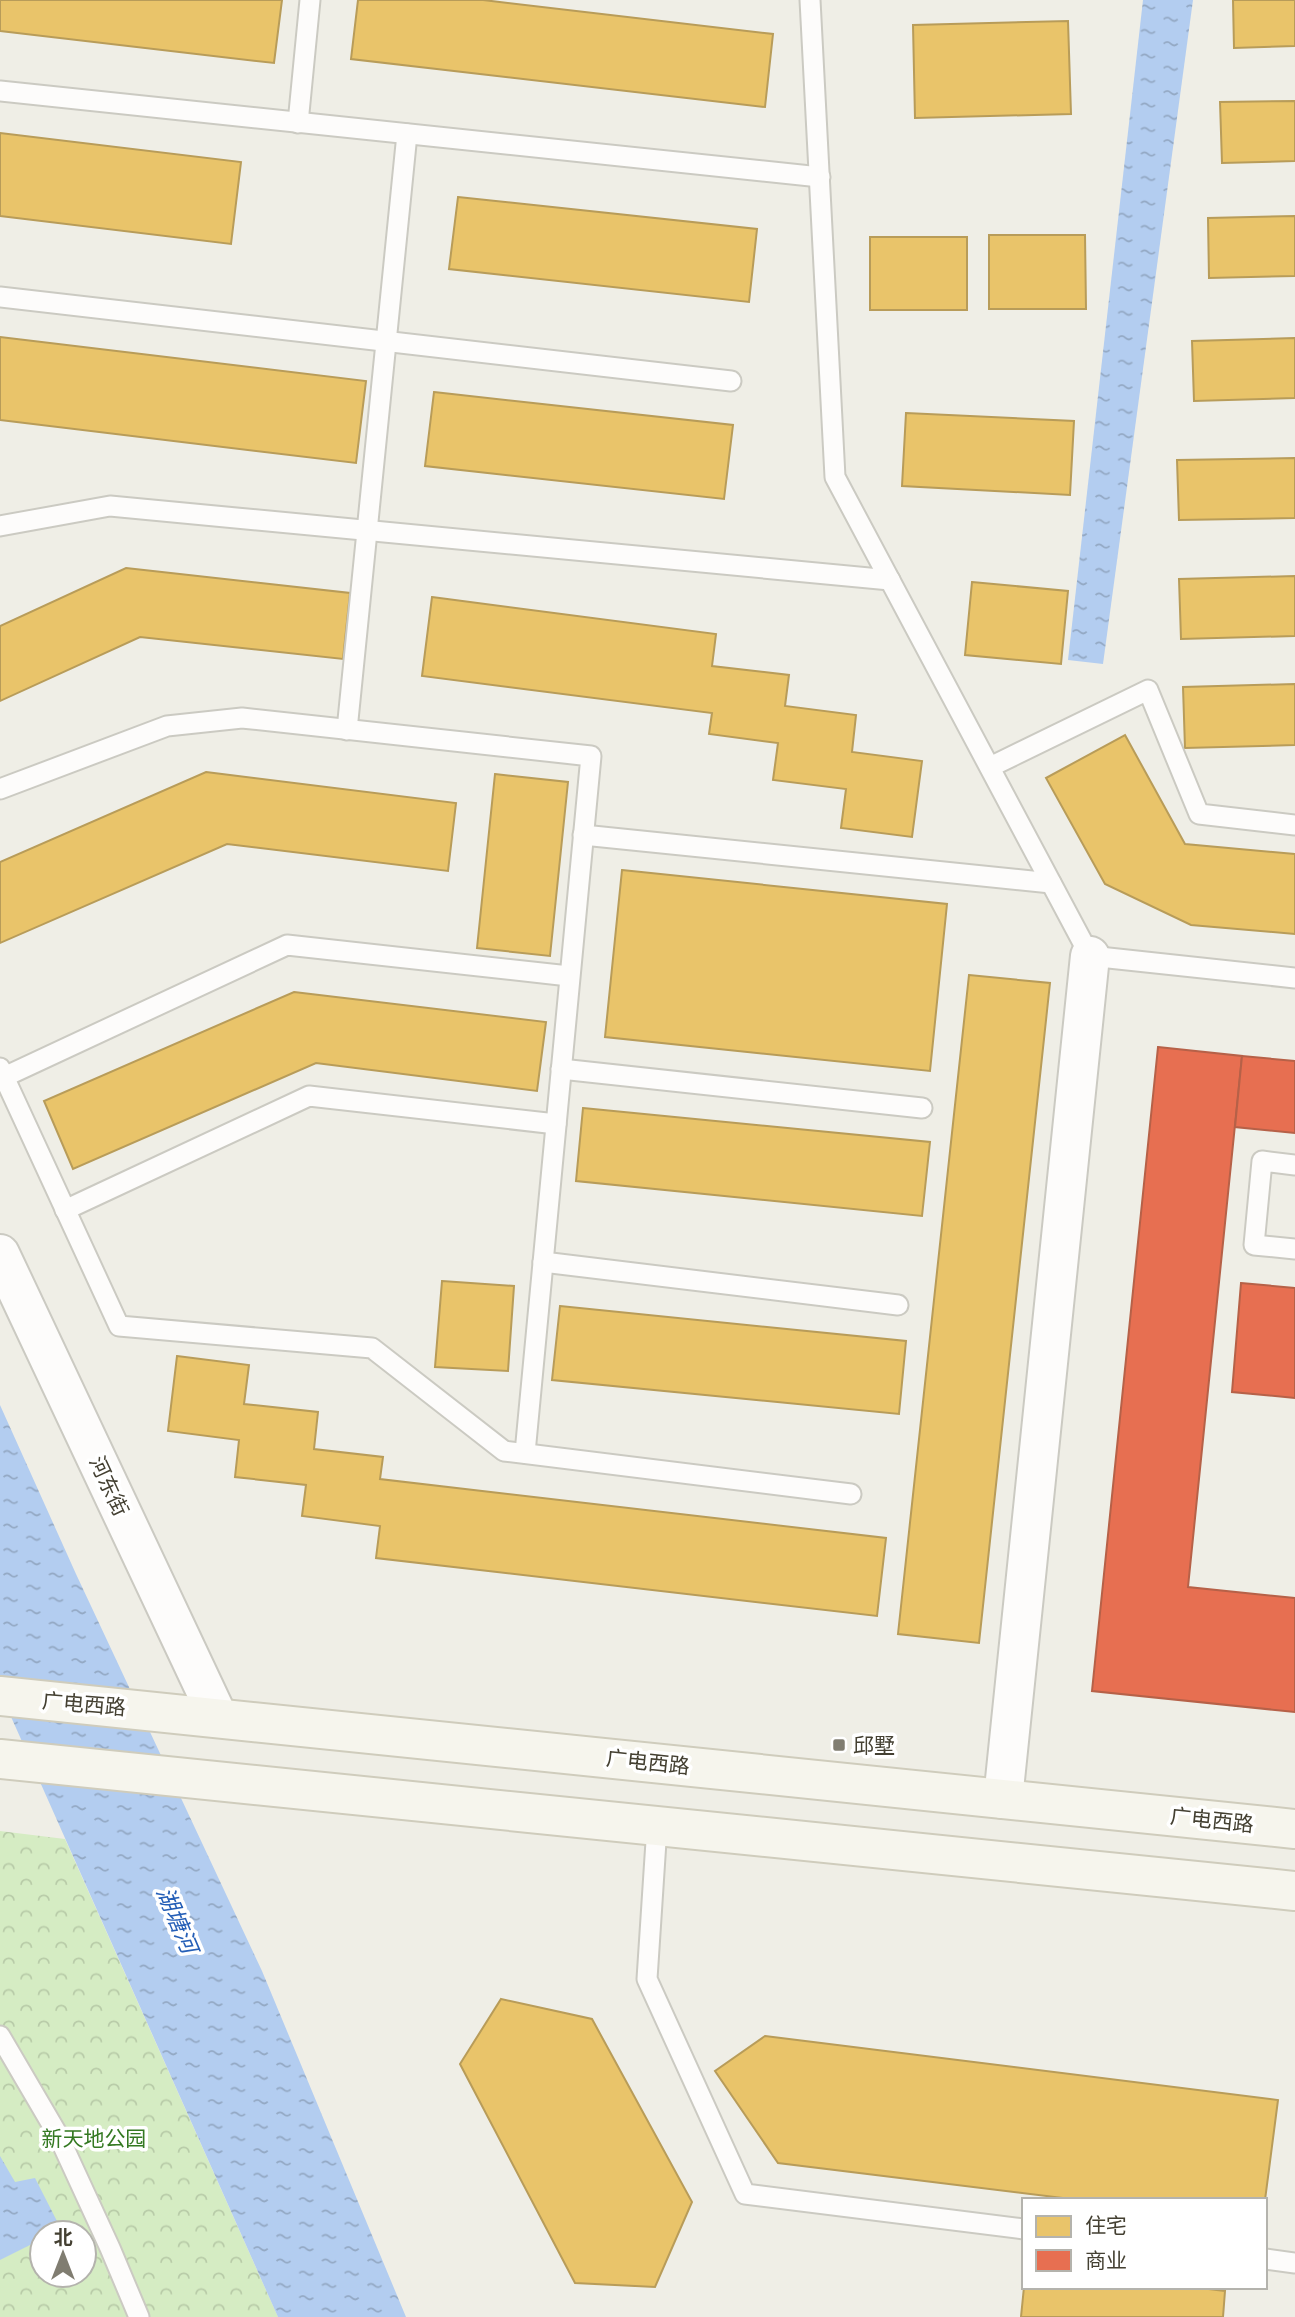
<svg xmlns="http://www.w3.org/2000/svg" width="1295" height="2317" font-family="Inter,'Noto Sans SC',sans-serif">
<defs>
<pattern id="park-crowns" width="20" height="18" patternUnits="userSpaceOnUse" patternTransform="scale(1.75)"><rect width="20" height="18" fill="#d5ecc3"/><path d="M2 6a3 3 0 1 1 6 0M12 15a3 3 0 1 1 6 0" fill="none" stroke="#b8cba8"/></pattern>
<pattern id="water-ripples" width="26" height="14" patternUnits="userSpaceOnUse" patternTransform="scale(1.75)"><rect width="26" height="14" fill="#b3cdf0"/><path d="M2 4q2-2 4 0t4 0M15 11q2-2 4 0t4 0" fill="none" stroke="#93a8c3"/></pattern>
</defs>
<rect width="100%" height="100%" fill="#efeee6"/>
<path fill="url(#park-crowns)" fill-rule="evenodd" d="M0 1831 65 1839 278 2317H0ZM42 2233H84V2275H42Z"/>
<g fill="url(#water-ripples)">
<polygon points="1143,0 1193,0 1103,664 1068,660"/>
<polygon points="0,1405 76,1574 262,1971 406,2317 278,2317 0,1692"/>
<polygon points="0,2156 15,2182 35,2178 61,2229 53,2233 42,2233 42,2239 0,2260"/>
</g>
<g fill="#e9c46a" stroke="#b89c59" stroke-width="2">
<polygon points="0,0 282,0 274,63 0,31"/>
<polygon points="358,0 483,0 773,34 765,107 351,59"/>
<polygon points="1233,0 1295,0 1295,46 1234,48"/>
<polygon points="1068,21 1071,114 915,118 913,25"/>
<polygon points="1295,101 1295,161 1222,163 1220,102"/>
<polygon points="0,133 241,162 231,244 0,216"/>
<polygon points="458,197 757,229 749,302 449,269"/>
<polygon points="1295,216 1295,276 1209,278 1208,218"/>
<polygon points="989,235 1085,235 1086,309 989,309"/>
<rect x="870" y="237" width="97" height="73"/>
<polygon points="0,337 366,381 356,463 0,420"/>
<polygon points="1295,338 1295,398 1194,401 1192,341"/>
<polygon points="434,392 733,425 724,499 425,466"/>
<polygon points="906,413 1074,421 1070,495 902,486"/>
<polygon points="1295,458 1295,518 1179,520 1177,460"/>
<polygon points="126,568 350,593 343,659 140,637 0,701 0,626"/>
<polygon points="1295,576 1295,636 1181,639 1179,579"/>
<polygon points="972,582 1068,591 1061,664 965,655"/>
<polygon points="432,597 716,634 712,666 789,675 785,706 856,715 852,752 922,761 912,837 841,828 846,789 773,780 778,743 709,734 712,713 422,676"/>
<polygon points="1295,684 1295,745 1185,748 1183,687"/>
<polygon points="1125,735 1185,844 1295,854 1295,934 1191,925 1105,884 1046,778"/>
<polygon points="206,772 456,803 448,871 227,844 0,943 0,862"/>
<polygon points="495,774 568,782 550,956 477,948"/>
<polygon points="622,870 947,904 930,1071 605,1037"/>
<polygon points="969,975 1050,983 979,1643 898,1634"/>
<polygon points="294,992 546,1022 537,1091 316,1063 73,1169 44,1101"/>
<polygon points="583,1108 930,1142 922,1216 576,1181"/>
<polygon points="442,1281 514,1286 508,1371 435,1367"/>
<polygon points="560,1306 906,1341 899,1414 552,1380"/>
<polygon points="177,1356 249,1365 244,1404 318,1412 314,1449 383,1457 380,1479 886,1538 877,1616 376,1558 380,1526 302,1516 306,1485 235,1477 239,1440 168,1431"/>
<polygon points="501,1999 592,2019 692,2202 655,2287 575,2283 460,2064"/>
<polygon points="765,2036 1278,2100 1265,2200 1079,2200 778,2163 715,2071"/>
<polygon points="1024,2287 1192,2287 1225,2291 1223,2317 1021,2317"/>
</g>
<g fill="#e76f51" stroke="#b66148" stroke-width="2">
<polygon points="1158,1047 1242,1056 1188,1587 1295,1598 1295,1712 1092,1691"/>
<polygon points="1242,1056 1295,1061 1295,1133 1235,1127"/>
<polygon points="1241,1283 1295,1288 1295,1398 1232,1392"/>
</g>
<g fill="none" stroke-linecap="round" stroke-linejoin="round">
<defs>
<g id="service">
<polyline points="810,0 835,477 1090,956 1295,978"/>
<polyline points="0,91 820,177"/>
<polyline points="298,123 310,0"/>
<polyline points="0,297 731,381"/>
<polyline points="0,526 110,506 890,580"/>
<polyline points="347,730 407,134"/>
<polyline points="990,767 1148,690 1199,814 1295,825"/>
<polyline points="0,789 167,726 242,718 591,756 525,1453"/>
<polyline points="583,835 1051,883"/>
<polyline points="0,1068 119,1326 372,1348 504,1451 851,1494"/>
<polyline points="561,1069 922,1108"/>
<polyline points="4,1077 287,945 569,976"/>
<polyline points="1295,1165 1262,1161 1254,1245 1295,1249"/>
<polyline points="65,1210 309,1096 556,1124"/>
<polyline points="543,1262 898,1305"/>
<polyline points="657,1826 647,1979 745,2194 1024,2229"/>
<polyline points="0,2036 58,2135 110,2248 139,2317"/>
<polyline points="1265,2259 1295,2263"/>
</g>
<g id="minor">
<polyline points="0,1254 218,1717"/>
<polyline points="1003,1799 1090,956"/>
</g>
<g id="secondary">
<polyline points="0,1696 1295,1829"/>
<polyline points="0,1759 1295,1891"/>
</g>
</defs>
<use href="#service" stroke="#cbcac2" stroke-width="23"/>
<use href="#minor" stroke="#cbcac2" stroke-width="42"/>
<use href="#secondary" stroke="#cfccbc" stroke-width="42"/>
<use href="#service" stroke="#fdfcfb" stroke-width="19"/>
<use href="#minor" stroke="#fdfcfb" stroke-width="38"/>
<use href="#secondary" stroke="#f6f5ed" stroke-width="38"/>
</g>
<rect fill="#807d71" stroke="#fff" stroke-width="2.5" x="832" y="1738" width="14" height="14" rx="3.5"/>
<g text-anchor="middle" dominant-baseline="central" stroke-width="7" stroke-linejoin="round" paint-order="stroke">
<g font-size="21" fill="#444032" stroke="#fff">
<text transform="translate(109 1486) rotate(65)">河东街</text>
<text transform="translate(84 1704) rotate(5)">广电西路</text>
<text transform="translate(648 1762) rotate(6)">广电西路</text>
<text transform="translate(1212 1820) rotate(6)">广电西路</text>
</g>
<g font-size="21" fill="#444032" stroke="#fff" text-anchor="start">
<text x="853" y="1745">邱墅</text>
</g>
<g font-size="21" fill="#347922" stroke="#fff">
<text x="94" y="2138">新天地公园</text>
</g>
<g font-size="23" font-style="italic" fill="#255fb7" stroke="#fff">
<text transform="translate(177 1920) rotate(67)">湖塘河</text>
</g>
</g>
<rect x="1022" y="2198" width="245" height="91" fill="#ffffff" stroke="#b4b3ad" stroke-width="2"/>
<rect x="1036" y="2216" width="35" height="21" fill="#e9c46a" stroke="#b4b3ad" stroke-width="2"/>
<text x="1085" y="2233" font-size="21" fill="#444032">住宅</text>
<rect x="1036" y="2250" width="35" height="21" fill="#e76f51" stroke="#b4b3ad" stroke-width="2"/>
<text x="1085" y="2268" font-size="21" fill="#444032">商业</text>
<g transform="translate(63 2254)"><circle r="33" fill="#ffffff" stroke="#b4b3ad" stroke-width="2"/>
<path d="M0-5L12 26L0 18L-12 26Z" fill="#807d71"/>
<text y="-10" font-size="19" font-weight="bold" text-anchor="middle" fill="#444032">北</text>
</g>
</svg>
